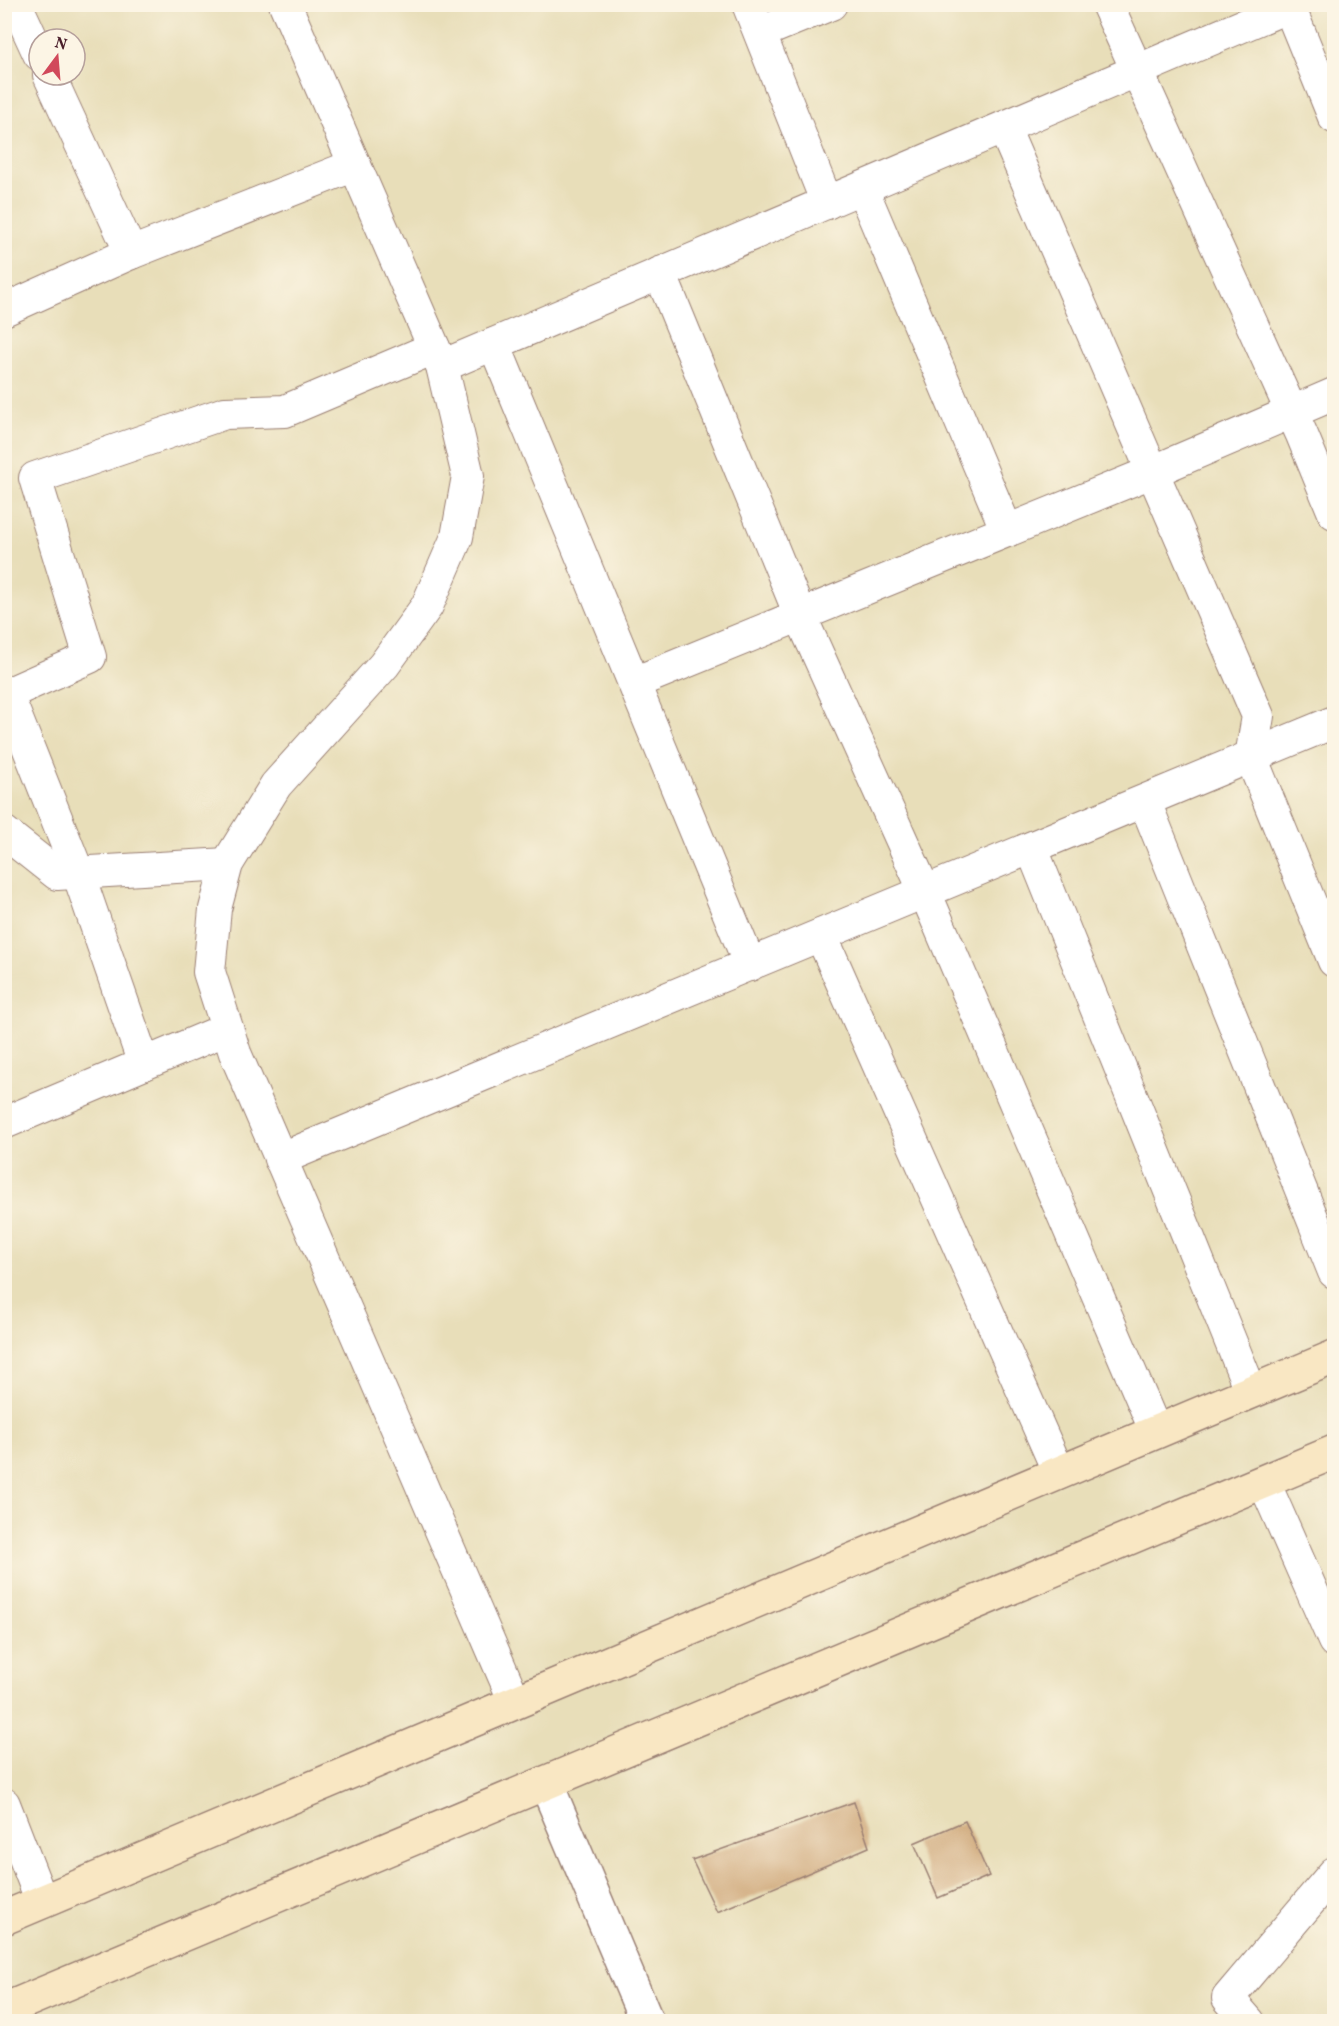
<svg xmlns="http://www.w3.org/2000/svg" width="1339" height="2026" font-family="Vollkorn,serif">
<rect width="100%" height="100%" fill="#fcf5e5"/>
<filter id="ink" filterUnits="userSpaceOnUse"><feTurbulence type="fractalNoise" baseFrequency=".0167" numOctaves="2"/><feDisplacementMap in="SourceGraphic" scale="12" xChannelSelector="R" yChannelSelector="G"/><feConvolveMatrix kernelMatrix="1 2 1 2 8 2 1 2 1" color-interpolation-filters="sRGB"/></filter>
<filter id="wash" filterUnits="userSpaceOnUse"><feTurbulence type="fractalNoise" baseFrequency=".008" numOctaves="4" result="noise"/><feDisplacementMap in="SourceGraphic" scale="24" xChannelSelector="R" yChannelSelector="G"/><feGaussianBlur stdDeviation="1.35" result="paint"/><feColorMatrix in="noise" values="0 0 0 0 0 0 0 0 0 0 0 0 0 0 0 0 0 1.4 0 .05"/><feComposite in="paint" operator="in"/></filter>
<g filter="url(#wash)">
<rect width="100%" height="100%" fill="#e8deb9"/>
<g id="blocks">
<g fill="#d4b186">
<polygon points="854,1802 869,1847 717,1912 692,1860"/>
<polygon points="965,1821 989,1876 938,1898 914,1843"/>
</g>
</g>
</g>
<g filter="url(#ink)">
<use href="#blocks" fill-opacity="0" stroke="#997e72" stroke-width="1.5"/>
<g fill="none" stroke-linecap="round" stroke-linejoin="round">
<defs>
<g id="minor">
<polyline points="16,4 39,54"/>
<polyline points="285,4 442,366 468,476 457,537 427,606 384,665 276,785 227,864 215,909 209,972 235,1053 515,1702"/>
<polyline points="748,4 827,203"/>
<polyline points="1107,4 1302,435 1334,513"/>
<polyline points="1288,4 1334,117"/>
<polyline points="760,33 831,4"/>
<polyline points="49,75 131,253"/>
<polyline points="1004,128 1258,716 1251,757 1334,961"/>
<polyline points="862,188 1007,531"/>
<polyline points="660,273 800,615 925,892 1156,1432"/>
<polyline points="4,310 131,253 355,165"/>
<polyline points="494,344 750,965"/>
<polyline points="442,366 1294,4"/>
<polyline points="634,683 1154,471 1334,394"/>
<polyline points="1145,802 1334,1272"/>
<polyline points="4,832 57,874 227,864"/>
<polyline points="1032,849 1251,1392"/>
<polyline points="821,935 1059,1473"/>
<polyline points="144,1064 78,873 7,694 90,657 35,478 225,413 285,411 434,348"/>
<polyline points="4,1123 227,1029"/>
<polyline points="280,1159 1334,722"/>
<polyline points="1264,1482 1334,1641"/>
<polyline points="4,1804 42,1902"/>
<polyline points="1249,2022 1228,1998 1334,1873"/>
</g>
<polyline id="tertiary" points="546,1783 647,2022"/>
<g id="secondary">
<polyline points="4,1918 1334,1357"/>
<polyline points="4,2010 1334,1452"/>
</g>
</defs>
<use href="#minor" stroke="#997e72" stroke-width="34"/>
<use href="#tertiary" stroke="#997e72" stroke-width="36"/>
<use href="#secondary" stroke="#997e72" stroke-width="36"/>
<use href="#minor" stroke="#fff" stroke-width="32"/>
<use href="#tertiary" stroke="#fff" stroke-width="33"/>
<use href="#secondary" stroke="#f9e7c3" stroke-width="33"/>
</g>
</g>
<rect width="1339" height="2026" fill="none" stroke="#fcf5e5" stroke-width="24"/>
<g transform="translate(57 57) rotate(16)"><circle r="28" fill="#fcf5e5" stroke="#b59f9b" stroke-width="1.5"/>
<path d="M0-4.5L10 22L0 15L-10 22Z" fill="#d1495b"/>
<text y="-9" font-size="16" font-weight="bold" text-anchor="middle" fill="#4a1f2b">N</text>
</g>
</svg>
